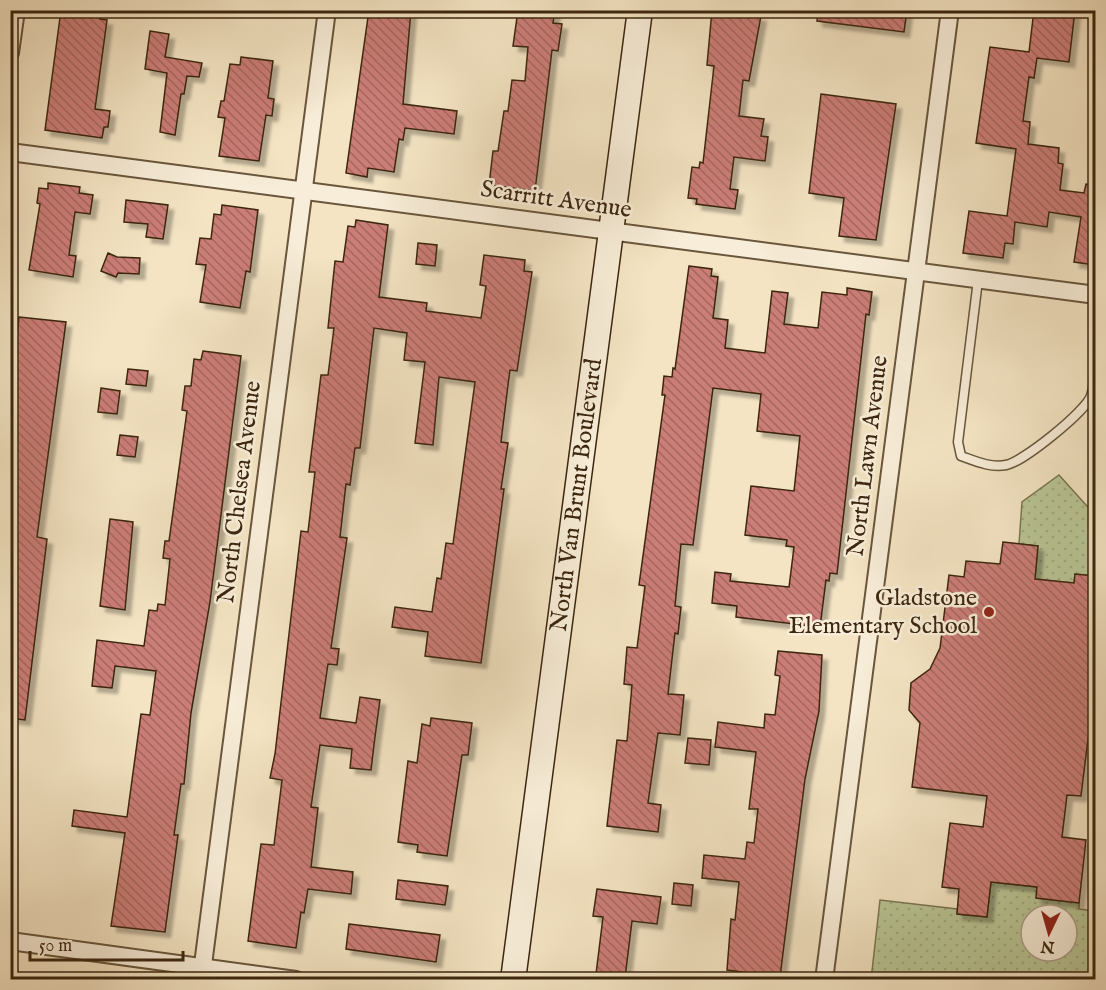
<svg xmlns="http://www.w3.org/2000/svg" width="1106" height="990" font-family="'IM FELL English',serif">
<defs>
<pattern id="grass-dots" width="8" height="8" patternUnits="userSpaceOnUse" patternTransform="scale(1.5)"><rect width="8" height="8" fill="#b9c595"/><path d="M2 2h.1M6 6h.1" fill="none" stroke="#a0a97f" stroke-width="1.8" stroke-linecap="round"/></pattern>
<pattern id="building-back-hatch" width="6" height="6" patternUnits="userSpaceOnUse" patternTransform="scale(1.5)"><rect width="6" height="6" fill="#cb7d77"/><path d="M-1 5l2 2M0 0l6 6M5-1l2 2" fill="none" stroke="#a66660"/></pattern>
<filter id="shadow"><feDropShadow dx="5.5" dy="5.5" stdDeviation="1.5" flood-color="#0004"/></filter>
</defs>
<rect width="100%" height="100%" fill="#f4e4c3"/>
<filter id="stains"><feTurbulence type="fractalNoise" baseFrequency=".00333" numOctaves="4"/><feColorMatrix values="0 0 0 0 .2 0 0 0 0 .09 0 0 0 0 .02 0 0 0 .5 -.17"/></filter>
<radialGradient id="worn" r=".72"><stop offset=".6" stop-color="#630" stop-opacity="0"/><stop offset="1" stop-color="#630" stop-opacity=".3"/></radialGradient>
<g fill="url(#grass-dots)" stroke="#7a7652" stroke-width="1.5" fill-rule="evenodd">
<polygon points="1059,475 1095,515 1095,576 1075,574 1074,583 1035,579 1038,546 1019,544 1022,502"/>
<path d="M991 882 1037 887 1036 898 1079 903V909L1095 911V979L871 980 880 900 957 909V914L987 917ZM1031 915H1067V951H1031Z"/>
</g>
<g fill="url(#building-back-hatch)" stroke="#3b260f" stroke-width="1.5" filter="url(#shadow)">
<polygon points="61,10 101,10 100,19 107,20 95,109 110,111 108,127 104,127 102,138 45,130"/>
<polygon points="369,10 411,10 403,104 457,111 454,134 405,128 403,140 399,139 394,172 368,168 367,177 346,173"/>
<polygon points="518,10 555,10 553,23 562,24 558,51 552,50 535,191 489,185 493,151 498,151 504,111 508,111 512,80 525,81 528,47 513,46"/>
<polygon points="712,10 750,10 750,15 761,16 749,81 743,80 739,116 764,119 761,136 768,137 765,161 734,157 730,189 738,190 735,209 696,204 697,199 688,198 692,167 699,168 700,162 703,163 714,66 707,65"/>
<polygon points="818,10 907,10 904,32 817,21"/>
<polygon points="1034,10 1075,10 1069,62 1037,58 1034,78 1029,77 1023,121 1030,122 1028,144 1059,148 1058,163 1063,164 1060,190 1084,193 1086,184 1095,185 1095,265 1074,262 1081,217 1049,212 1047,227 1015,222 1013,244 1005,243 1003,258 963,253 969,211 1007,216 1016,149 976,143 990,47 1029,52"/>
<polygon points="150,31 169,34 165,57 202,63 199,77 187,76 184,94 181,94 175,135 160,132 167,73 145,69"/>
<polygon points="241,57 273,61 268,98 274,99 272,116 266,115 259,161 219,156 225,118 218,117 221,101 224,101 230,64 240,65"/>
<polygon points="821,94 896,104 876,240 839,236 844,198 809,193"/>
<polygon points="48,183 80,187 79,193 93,195 90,214 75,212 69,255 76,256 73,277 29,270 40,204 37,203 39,188 48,189"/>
<polygon points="126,200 168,205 163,239 146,237 148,224 124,222"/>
<polygon points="222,205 258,210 250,272 246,271 240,308 200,302 206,265 196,264 200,238 211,239 214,214 221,215"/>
<polygon points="356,220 388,225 379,297 427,303 426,311 481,318 486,286 480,285 484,255 525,260 524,271 532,272 517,371 510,370 508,385 501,442 508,443 501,489 504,489 481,663 425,656 428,632 392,627 395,607 432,612 437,578 441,579 446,543 453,544 475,382 439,377 433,445 415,443 425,362 404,360 407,333 374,328 360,448 355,448 350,485 346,484 340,537 347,538 331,648 339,649 337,665 328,664 320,718 356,723 360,697 380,700 375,737 371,770 350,768 352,749 320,745 311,807 318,808 311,867 353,872 351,894 308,889 304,913 301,912 296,948 248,941 261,844 274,845 282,780 270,778 275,754 301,531 308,532 315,472 309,472 321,375 328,375 334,328 328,328 335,261 343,262 348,226 355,227"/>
<polygon points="418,243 437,245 435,266 416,264"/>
<polygon points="108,253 117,257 140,258 139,274 118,273 116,277 101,271"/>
<polygon points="689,266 712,269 711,276 718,277 713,318 728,320 725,348 765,353 772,291 788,293 784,324 818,328 822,292 847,295 847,288 872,292 869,315 866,314 837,574 830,573 829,581 826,580 820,627 736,617 737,606 712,603 715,572 731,574 730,581 789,587 794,547 786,546 787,540 745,535 751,486 794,491 800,436 757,431 761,394 713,388 693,545 681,544 675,606 681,607 678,634 675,633 668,694 684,695 680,735 658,733 648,803 661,805 658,832 607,826 617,740 627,741 632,685 624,684 627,647 637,648 645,586 639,585 665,395 662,395 664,376 672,377 673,368 675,369"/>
<polygon points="19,317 66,322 37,537 47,539 25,720 10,718 10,409"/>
<polygon points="203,351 241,356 210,602 191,713 184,784 181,784 174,835 178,835 165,932 111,926 125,833 72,826 74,810 127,817 141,714 150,715 156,671 115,666 112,688 92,686 97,640 144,646 149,610 157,611 158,604 165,605 170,559 163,558 165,541 169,541 182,447 187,411 182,410 185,386 191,386 194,359 201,360"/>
<polygon points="128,369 148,371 146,386 126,384"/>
<polygon points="101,388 120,391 117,414 98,412"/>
<polygon points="120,435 138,437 135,457 117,455"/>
<polygon points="110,519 133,522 125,610 100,606"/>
<polygon points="1003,542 1038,546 1035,579 1074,583 1075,574 1095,576 1095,740 1088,739 1081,796 1067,795 1062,837 1086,840 1079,903 1036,898 1037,887 991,882 987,917 957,914 959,889 942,887 950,823 983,827 987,796 912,787 920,723 909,710 911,683 930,669 940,648 949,575 964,577 966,561 1000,564"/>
<polygon points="778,651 822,655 819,711 805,779 780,977 727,970 731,919 735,920 739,882 702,878 704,855 745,859 747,842 754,843 758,809 749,809 756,752 715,747 718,722 764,728 765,714 775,715 780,676 775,675"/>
<polygon points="431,718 472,723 468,755 462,755 447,856 417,852 418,845 398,842 408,761 417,763 422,724 430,726"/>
<polygon points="688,738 711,740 709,765 685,763"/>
<polygon points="398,880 448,886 445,905 396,899"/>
<polygon points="674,883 693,885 691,906 672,904"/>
<polygon points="597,889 661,897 657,924 632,921 625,978 596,974 603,917 593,916"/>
<polygon points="349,924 440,935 436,962 346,949"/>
</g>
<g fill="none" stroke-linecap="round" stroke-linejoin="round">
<defs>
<path id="lane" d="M978 280 958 442 961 456C975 461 990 468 1006 465 1023 462 1085 412 1091 396 1095 385 1094 370 1096 359"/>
<g id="street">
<polyline points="10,53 16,10"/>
<polyline points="10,152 1096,295"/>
<polyline points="10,941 296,980"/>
<polyline points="201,980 327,10"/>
<polyline points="824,980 950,10"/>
</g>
<g id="secondary">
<path id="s1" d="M513 980 640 10"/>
</g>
</defs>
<use href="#lane" stroke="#69563c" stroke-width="11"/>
<use href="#street" stroke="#69563c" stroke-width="20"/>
<use href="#secondary" stroke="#3b260f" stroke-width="27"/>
<use href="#lane" stroke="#f8edd8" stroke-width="8"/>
<use href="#street" stroke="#f8edd8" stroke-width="16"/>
<use href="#secondary" stroke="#f8edd8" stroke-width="24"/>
</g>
<circle fill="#8f2418" stroke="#f8edd8" stroke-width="2" cx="989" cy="612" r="6"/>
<g text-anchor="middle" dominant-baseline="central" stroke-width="5" stroke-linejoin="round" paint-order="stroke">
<g font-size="24" fill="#3b260f" stroke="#f8edd8">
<text transform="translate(556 200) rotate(8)">Scarritt Avenue</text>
<text transform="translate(868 456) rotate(-83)">North Lawn Avenue</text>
<text transform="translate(240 492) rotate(-83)">North Chelsea Avenue</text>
<text stroke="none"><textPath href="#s1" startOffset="489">North Van Brunt Boulevard</textPath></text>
</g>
<g font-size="24" fill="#3b260f" stroke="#f8edd8" text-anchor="end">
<text x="977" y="598">Gladstone<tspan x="977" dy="28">Elementary School</tspan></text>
</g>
</g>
<rect width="1106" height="990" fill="none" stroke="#f4e4c3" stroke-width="36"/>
<rect x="12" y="12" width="1082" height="966" fill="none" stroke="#3b260f" stroke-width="3"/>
<rect x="18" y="18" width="1070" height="954" fill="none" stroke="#3b260f" stroke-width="1.5"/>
<g transform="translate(1049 933) rotate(185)"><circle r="28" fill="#f8edd8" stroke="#ac9d88" stroke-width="1.5"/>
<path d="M0-4.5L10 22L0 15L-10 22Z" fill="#8f2418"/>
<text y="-9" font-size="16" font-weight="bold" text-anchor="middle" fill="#3b260f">N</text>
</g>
<path d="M30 951v9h153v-9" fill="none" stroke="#3b260f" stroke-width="3"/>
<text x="39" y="951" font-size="18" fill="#3b260f" stroke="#f8edd8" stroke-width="4.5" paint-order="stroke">50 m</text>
<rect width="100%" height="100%" filter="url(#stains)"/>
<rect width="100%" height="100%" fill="url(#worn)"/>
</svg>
